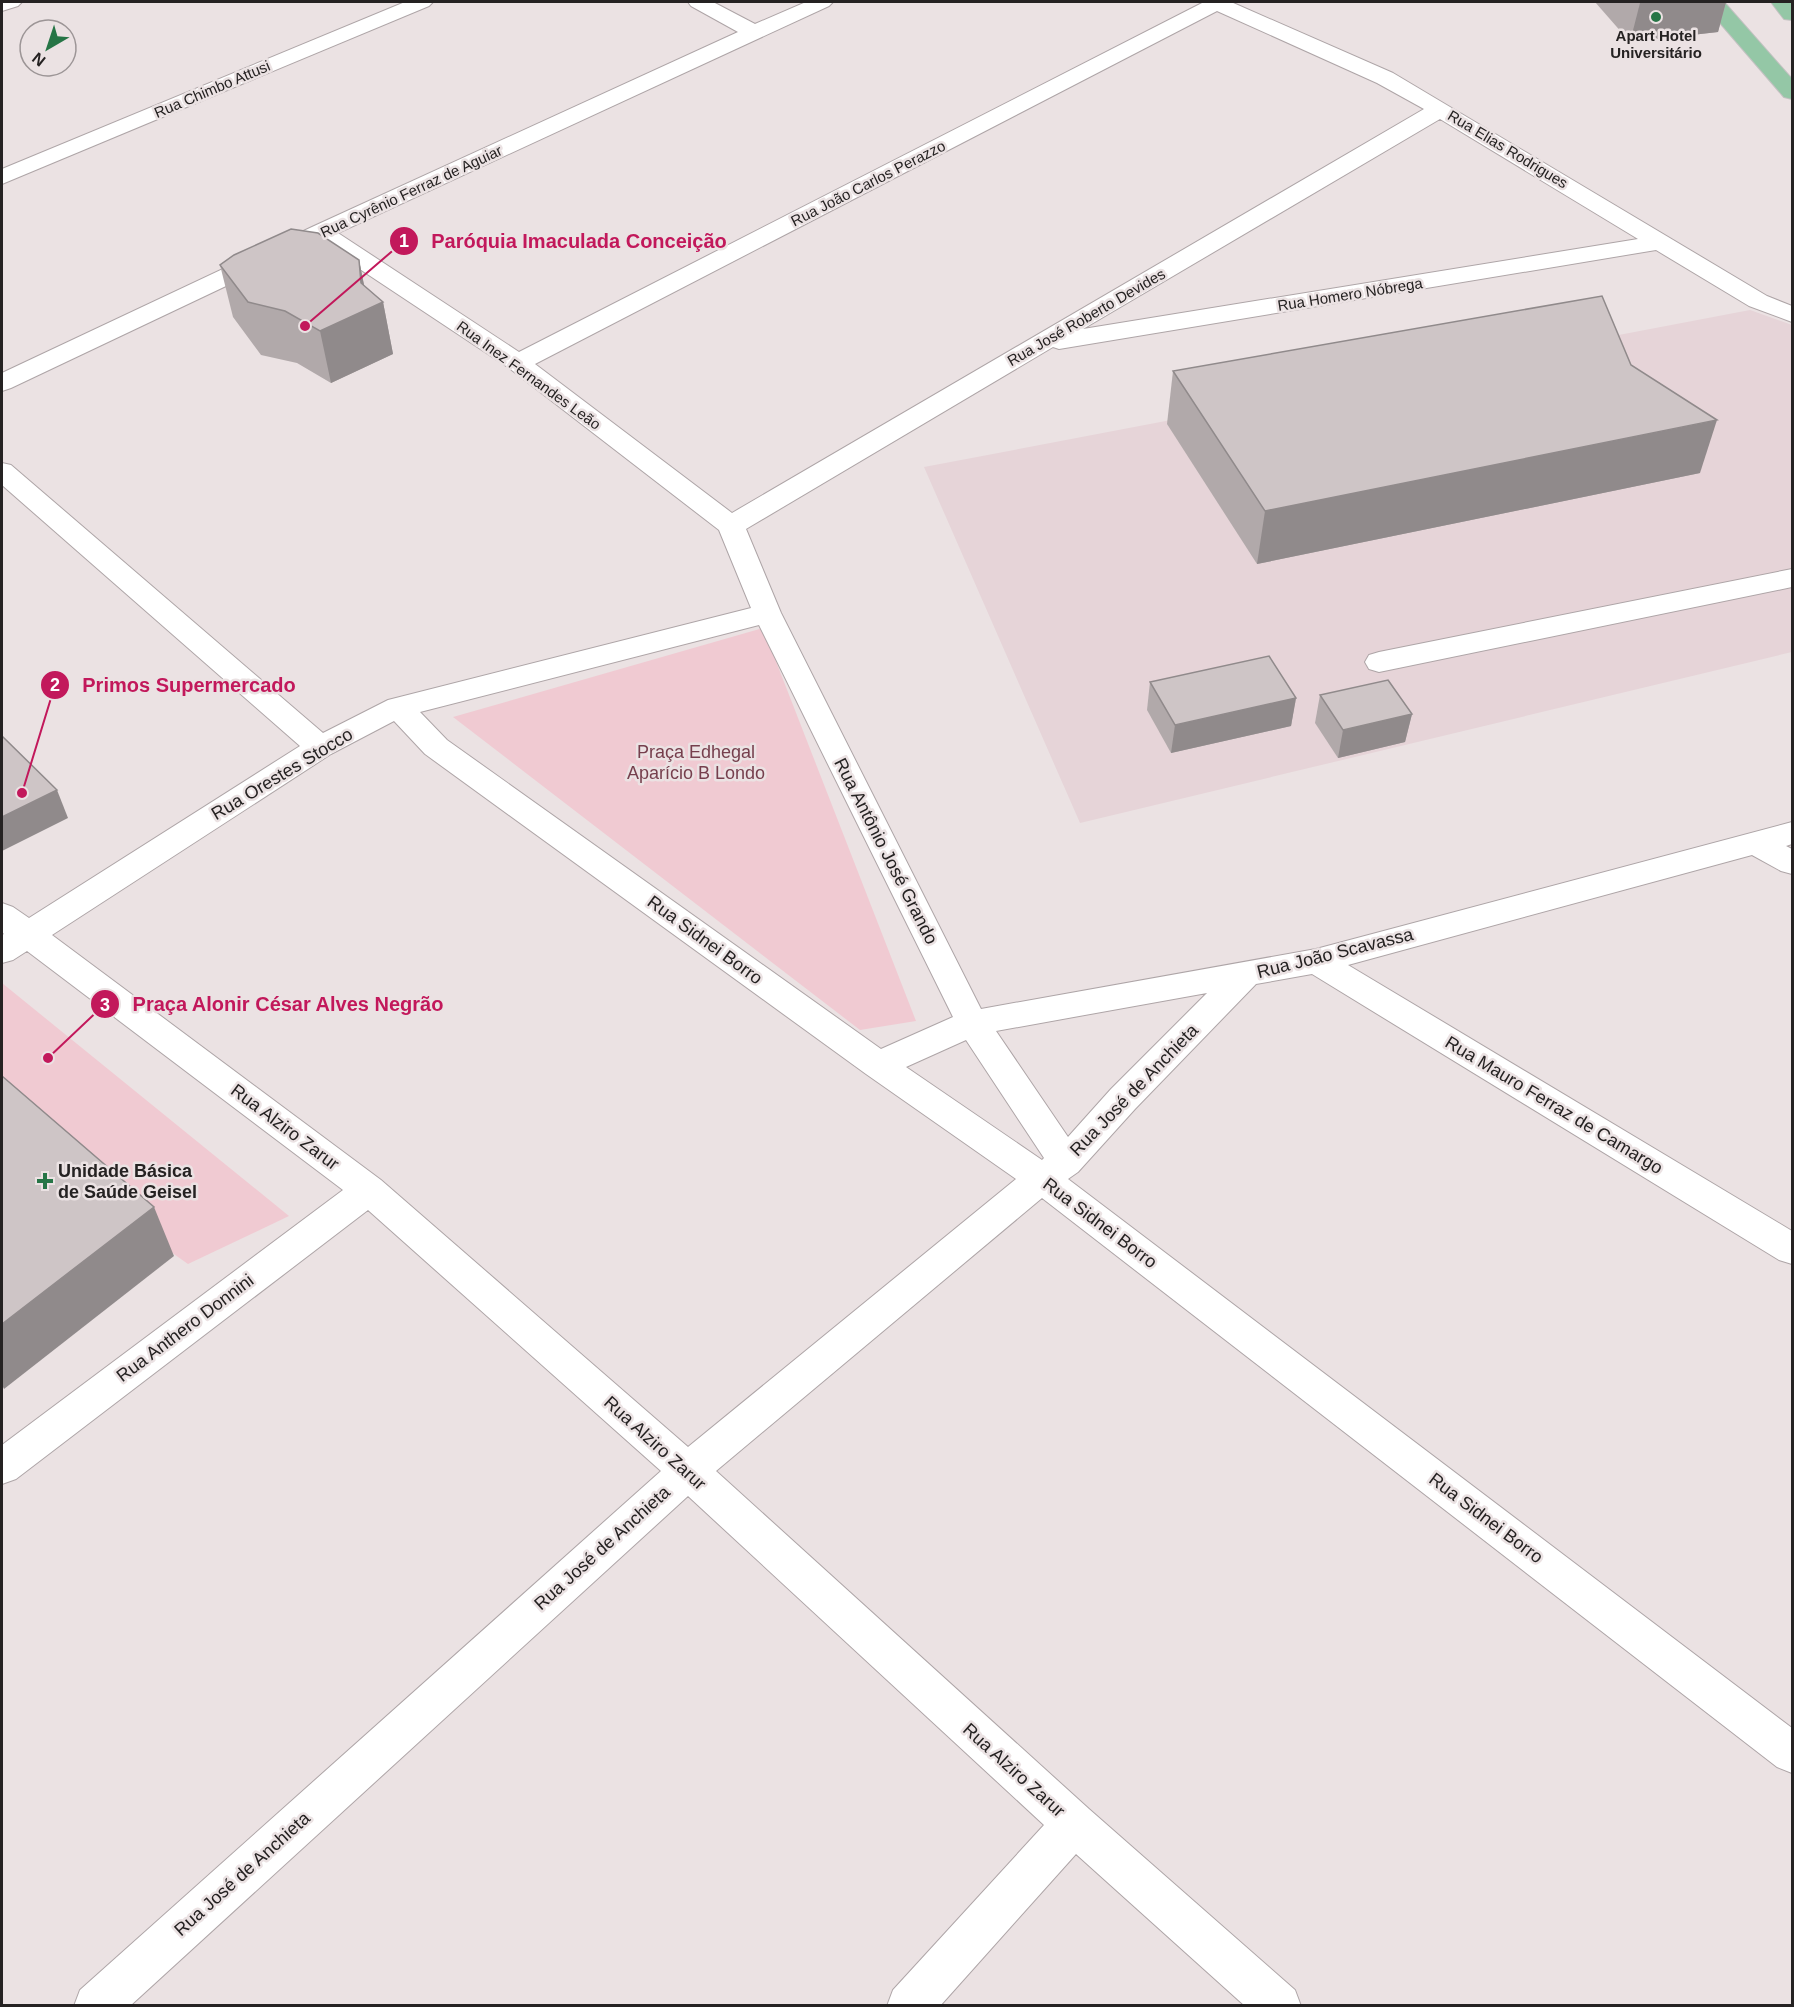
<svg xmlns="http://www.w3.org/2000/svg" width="1794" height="2007" font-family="Arial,sans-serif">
<rect width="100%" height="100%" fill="#ebe2e3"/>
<polygon fill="#e6d4d8" points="1750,310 1792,325 1792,652 1080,823 924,467"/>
<g fill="#f0cad2">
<polygon points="763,628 916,1021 860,1030 453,717"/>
<polygon points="2,983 289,1216 188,1264 2,1133"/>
</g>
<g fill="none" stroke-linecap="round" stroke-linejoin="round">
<defs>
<g id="minor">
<polygon points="2,2 22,2 18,6 2,11"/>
<polygon points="405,2 433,2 429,6 2,184 2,169"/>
<path d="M688 2H713L755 24 806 2H833L829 6 338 233 519 352 1204 2H1231L1393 73 1767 296 1792 306V322L1749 306 1656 250 1059 349 1053 347 746 529 781 613 981 1009 1316 949 1792 822V844L1786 846 1792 849V874L1781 871 1752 855 1348 965 1792 1231V1264L1779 1260 1312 974 1256 984 1135 1109 1078 1172 1068 1179 1792 1728V1773L1777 1767 1042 1198 716 1471 1089 1809 1295 1990 1301 2006H1245L1076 1854 940 2006H887L893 1990 1044 1825 688 1496 130 2006H74L80 1990 661 1471 368 1210 16 1479 2 1484V1445L343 1190 27 951 13 960 2 963V935L4 934 2 932V903L13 907 29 918 300 746 2 485V463L11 465 323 733 388 700 751 608 719 530 509 368 319 242 11 388 2 391V373L312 227 738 32 691 6ZM1217 11 1377 83 1424 109 732 513 535 364ZM1440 119 1638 239 1083 329ZM759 625 953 1017 881 1049 447 740 420 712ZM394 721 425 754 866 1074 1016 1179 688 1447 381 1180 52 935 331 754ZM1207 993 1111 1089 1068 1137 996 1031ZM966 1040 1044 1158 1042 1160 906 1067Z"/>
<polygon points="1792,569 1792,587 1379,672 1369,669 1365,662 1369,655 1379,652"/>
</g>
<g id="major">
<polygon points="1702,2 1724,2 1792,79 1792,99 1784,97"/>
<polygon points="1771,2 1792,2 1792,20 1784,19"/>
</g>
</defs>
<use href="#minor" stroke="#aea5a7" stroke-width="2"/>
<use href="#major" stroke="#c2c1c1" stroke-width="2"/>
<use href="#minor" fill="#fff" fill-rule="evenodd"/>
<use href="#major" fill="#94c7a6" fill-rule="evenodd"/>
</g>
<g fill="#b1a9aa">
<polygon points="1595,2 1726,2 1718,32 1630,42"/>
<polygon points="359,260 364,286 383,302 393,354 331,383 297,363 261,355 233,317 220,265"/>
<polygon points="1631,365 1700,473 1257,564 1167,424 1173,371"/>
<polygon points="1150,682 1296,698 1291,726 1171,753 1147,710"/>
<polygon points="1320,695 1412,714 1405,742 1338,758 1315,723"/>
</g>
<g fill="#908a8b">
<polygon points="1657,2 1726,2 1718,32 1630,42 1640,3"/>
<polygon points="359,260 369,309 383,302 393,354 331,383 320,331 361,283"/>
<polygon points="1717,420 1700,473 1257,564 1265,511"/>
<polygon points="1296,698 1291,726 1171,753 1175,725"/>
<polygon points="1412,714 1405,742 1338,758 1343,730"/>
<polygon points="57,790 68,818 2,851 2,817"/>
<polygon points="154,1207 174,1256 4,1389 2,1385 2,1324"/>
</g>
<g fill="#cec5c6" stroke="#908a8b" stroke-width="1.5">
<polygon points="291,229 318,233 359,260 361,283 383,302 320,331 285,311 248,302 220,265 234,255"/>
<polygon points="1602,296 1631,365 1717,420 1265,511 1173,371"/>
<polygon points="1269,656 1296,698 1175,725 1150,682"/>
<polygon points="1388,680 1412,714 1343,730 1320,695"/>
<polygon points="2,736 57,790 2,817"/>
<polygon points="2,1076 154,1207 2,1324"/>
</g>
<g fill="#267546" stroke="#ebe2e3" stroke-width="2">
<circle cx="1656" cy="17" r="6"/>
<path d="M42 1172h6v6h6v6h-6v6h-6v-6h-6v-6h6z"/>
</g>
<g text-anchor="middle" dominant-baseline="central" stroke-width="5" stroke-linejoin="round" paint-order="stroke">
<g font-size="15" font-weight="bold" fill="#252222" stroke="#ebe2e3">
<text x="1656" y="35">Apart Hotel<tspan x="1656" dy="17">Universitário</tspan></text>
</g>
<g font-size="15" fill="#252222" stroke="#ebe2e3">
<text transform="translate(212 89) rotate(-23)">Rua Chimbo Attusi</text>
<text transform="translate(1508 149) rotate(31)">Rua Elias Rodrigues</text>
<text transform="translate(868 183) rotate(-27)">Rua João Carlos Perazzo</text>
<text transform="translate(411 191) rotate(-25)">Rua Cyrênio Ferraz de Aguiar</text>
<text transform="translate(1350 294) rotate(-9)">Rua Homero Nóbrega</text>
<text transform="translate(1086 317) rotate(-30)">Rua José Roberto Devides</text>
<text transform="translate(529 375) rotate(36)">Rua Inez Fernandes Leão</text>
</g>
<g font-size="18" fill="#763f4d" stroke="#ebe2e3">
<text x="696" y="752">Praça Edhegal<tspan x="696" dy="21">Aparício B Londo</tspan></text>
</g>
<g font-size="18" fill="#252222" stroke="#ebe2e3">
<text transform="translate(282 774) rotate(-31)">Rua Orestes Stocco</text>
<text transform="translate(886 851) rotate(63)">Rua Antônio José Grando</text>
<text transform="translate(705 940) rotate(36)">Rua Sidnei Borro</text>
<text transform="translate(1335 953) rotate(-14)">Rua João Scavassa</text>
<text transform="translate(1134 1090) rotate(-46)">Rua José de Anchieta</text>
<text transform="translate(1554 1105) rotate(31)">Rua Mauro Ferraz de Camargo</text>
<text transform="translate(285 1127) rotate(37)">Rua Alziro Zarur</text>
<text transform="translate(1100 1223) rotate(37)">Rua Sidnei Borro</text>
<text transform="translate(185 1328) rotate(-37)">Rua Anthero Donnini</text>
<text transform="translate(655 1443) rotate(42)">Rua Alziro Zarur</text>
<text transform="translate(1486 1518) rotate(37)">Rua Sidnei Borro</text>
<text transform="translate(602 1548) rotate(-42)">Rua José de Anchieta</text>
<text transform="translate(1014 1770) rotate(42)">Rua Alziro Zarur</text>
<text transform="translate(242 1874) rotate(-42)">Rua José de Anchieta</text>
</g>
<g font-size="18" font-weight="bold" fill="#252222" stroke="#ebe2e3" text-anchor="start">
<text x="58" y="1171">Unidade Básica<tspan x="58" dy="21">de Saúde Geisel</tspan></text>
</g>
</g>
<path fill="none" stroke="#c2185b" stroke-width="2" d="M305 326L404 241M22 793L55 685M48 1058L105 1004"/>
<g fill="#c2185b" stroke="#ebe2e3" stroke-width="2">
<circle cx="305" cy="326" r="6"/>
<circle cx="22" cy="793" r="6"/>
<circle cx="48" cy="1058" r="6"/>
<circle cx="404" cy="241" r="15"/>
<circle cx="55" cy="685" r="15"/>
<circle cx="105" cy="1004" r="15"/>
</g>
<g font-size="18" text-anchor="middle" font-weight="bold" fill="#fff">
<text x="404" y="247">1</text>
<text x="55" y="691">2</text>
<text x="105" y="1011">3</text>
</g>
<g font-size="20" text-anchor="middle" font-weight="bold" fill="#c2185b" stroke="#ebe2e3" stroke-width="5" stroke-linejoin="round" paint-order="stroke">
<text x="579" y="248">Paróquia Imaculada Conceição</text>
<text x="189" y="692">Primos Supermercado</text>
<text x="288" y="1011">Praça Alonir César Alves Negrão</text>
</g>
<rect width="1794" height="2007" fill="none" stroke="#252222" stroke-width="6"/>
<g transform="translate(48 48) rotate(219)"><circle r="28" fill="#ebe2e3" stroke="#9c9596" stroke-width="1.5"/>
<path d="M0-4.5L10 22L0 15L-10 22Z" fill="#267546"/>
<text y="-9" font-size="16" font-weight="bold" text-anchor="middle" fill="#252222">N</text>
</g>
</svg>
